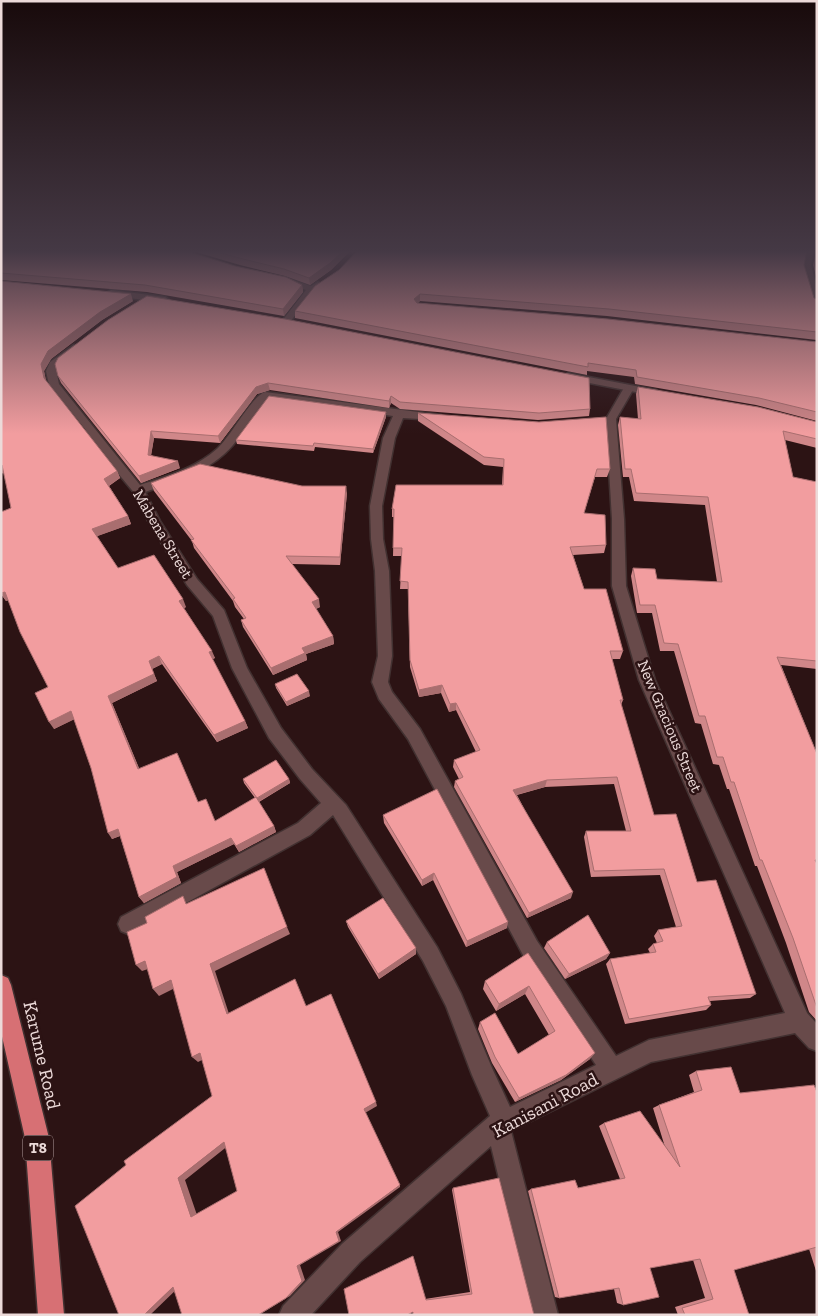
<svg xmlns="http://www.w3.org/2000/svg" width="818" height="1316" font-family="'Zilla Slab',serif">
<rect width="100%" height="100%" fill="#2c1314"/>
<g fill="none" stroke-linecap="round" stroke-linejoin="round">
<defs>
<g id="street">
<polygon points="806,250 814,250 811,265 817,289 817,307 813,304 803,271"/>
<polygon points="280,277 286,277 311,286 318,282 322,285 314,292 289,323 286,324 282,321 306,290 280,281"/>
<path d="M74 345 77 346V350C60 363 54 362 59 384L140 485C167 476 196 468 218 448 230 437 253 395 265 392L441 415 442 417 441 419 437 420 403 418 395 438 382 506 383 539 389 571 392 656 388 682 392 692 420 729 537 941 616 1056 649 1040 785 1013 639 680 612 586V519L606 419 625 386H633L634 388 616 419 624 519 626 586 655 680 807 1013 817 1024V1051L809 1048 795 1033 651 1062 511 1131 558 1315H532L491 1146 360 1262 311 1315H279L283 1306 342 1244 490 1116 472 1075 446 1006 423 961 333 815 310 835 135 931 128 934 121 931 118 924 121 917 298 823 321 803 300 779 269 738 232 668 213 616 187 585 148 521 136 495 92 442 85 429 49 385 46 371 50 362ZM268 398 393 416 383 438 370 506 371 539 375 571 378 656 372 682 379 699 408 739 523 955 596 1065 510 1107 492 1068 461 994 437 947 346 805 312 769 281 728 247 668 224 610 197 579 160 521 145 492C177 481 211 471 233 445 246 430 255 413 268 398Z"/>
</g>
<g id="secondary">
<polygon points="111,290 165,297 169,300 165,303 108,295 107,293"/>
<polygon points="568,373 656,390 661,393 656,396 564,378 563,376"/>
</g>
<polygon id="highway" points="1,975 8,978 11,985 49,1138 64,1315 38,1315 25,1138 1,1032"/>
</defs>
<use href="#street" stroke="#423131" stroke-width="3"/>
<use href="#secondary" stroke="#423131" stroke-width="3"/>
<use href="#highway" stroke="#423131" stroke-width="3"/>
<use href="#street" fill="#684a4a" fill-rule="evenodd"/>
<use href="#secondary" fill="#684a4a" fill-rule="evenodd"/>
<use href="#highway" fill="#d77074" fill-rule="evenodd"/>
</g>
<g fill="#d08789">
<polygon points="1,250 235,266 302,285 303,292 284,316 147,292 1,280"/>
<polygon points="187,250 351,250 331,270 310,285 285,276 240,265 196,252"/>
<polygon points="816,250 817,250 817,280 813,265"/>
<polygon points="804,265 814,298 817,299 817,340 607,316 420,301 418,303 817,342 817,421 756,405 635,384 634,377 587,371 587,375 295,318 295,311 339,270"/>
<polygon points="1,281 133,301 102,320 51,359 44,371 46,381 117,471 120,478 109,486 128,516 131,524 97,536 118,568 186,607 184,608 215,658 212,659 245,721 248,728 217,742 162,664 152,669 157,681 112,703 139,768 198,802 215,821 255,798 244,783 243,779 289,779 290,783 259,802 274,826 276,832 239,852 234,844 177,872 181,883 144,903 139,897 120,836 112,839 91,768 74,719 54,729 48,687 8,600 6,601 1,594 11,508 4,473"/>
<polygon points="55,364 590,409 589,416 538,420 400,409 391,403 389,408 270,390 257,394 220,443 154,438 151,455 180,468 141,483 61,383 58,376"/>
<polygon points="638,387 817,422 817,448 785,440 793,477 817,482 817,669 781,665 817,754 817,1021 809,1012 786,943 757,866 755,866 729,789 727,789 719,765 713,764 701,724 695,723 674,651 660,651 652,613 637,613 631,576 633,568 657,579 717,582 705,505 634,501 629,477 623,477 618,425 620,417 638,419 636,394"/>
<polygon points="418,413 610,469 607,477 595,477 584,513 606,545 604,553 573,555 584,589 623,651 620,659 612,659 623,700 621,705 654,815 697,882 756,994 750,998 710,1001 711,1005 706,1010 625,1024 606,964 610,959 650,953 648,949 653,944 657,943 654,936 658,930 676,927 660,875 591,877 584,837 586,831 626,831 614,784 545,787 517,795 571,898 527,918 454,787 455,781 459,779 453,767 454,760 476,752 456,710 449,712 441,693 419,697 410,667 408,589 400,589 402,556 393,556 394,517 392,517 392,509 502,485 503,467 484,465 418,421"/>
<polygon points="386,417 373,453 315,447 314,451 237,444 236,440"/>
<polygon points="151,483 302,486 347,493 340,565 292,564 320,607 316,609 333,636 334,644 306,654 307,660 273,675 243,627 241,620 244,619 235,607 233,601 194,548 192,541 154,491"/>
<polygon points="275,684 310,696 287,706 276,688"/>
<polygon points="383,815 507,928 466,947 433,880 422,886 384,823"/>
<polygon points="346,921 416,954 379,979 348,927"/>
<polygon points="547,942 610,953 606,959 565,979 544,948"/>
<polygon points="528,953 590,1059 561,1080 515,1102 492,1063 478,1029 480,1022 518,1054 549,1035 525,994 496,1011 483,989 485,981"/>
<polygon points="696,1071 740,1093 817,1092 817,1274 809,1249 734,1270 749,1315 678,1315 675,1307 705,1298 693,1260 650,1268 623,1305 617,1303 614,1289 559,1298 555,1297 528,1191 531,1189 578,1188 620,1179 599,1126 604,1123 665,1147 653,1108 659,1105 694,1092 689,1075"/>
<polygon points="453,1188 534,1315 413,1315 425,1299 470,1292 452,1190"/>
</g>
<g fill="#a96e6f">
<polygon points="344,250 351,250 331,270 310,285 309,278"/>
<polygon points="302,285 303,292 284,316 283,309"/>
<polygon points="131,294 133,301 102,320 51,359 44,371 47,385 44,378 41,364 48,351 100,312"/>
<polygon points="420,294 420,301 414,306 414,299"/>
<polygon points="268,383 270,390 257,394 220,443 218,436 256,387"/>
<polygon points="391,396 391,403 389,408 389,401"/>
<polygon points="386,412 386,417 373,453 373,449"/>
<polygon points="151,431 154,438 150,462 148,455"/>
<polygon points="178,461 180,468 141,483 139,476"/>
<polygon points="1,465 2,465 6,472 1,474"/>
<polygon points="117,471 120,478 107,487 104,479"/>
<polygon points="346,486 347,493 340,565 340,557"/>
<polygon points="128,516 131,524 95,537 92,529"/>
<polygon points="5,592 10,600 6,601 1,594"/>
<polygon points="183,599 186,607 182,609 179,601"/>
<polygon points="319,599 320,607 313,610 312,602"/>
<polygon points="333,636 334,644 306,654 307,660 273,675 271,668 302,648"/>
<polygon points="212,651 215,658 211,660 209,652"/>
<polygon points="159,656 162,664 152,669 157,681 112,703 142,776 138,769 108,696 149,661"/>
<polygon points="442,685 441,693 419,697 419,690"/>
<polygon points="309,691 310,696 287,706 286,702"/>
<polygon points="456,703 456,710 449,712 450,704"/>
<polygon points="71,711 75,719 54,729 49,722"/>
<polygon points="245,721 248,728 217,742 214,735"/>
<polygon points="289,779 290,783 258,802 256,799"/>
<polygon points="547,780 545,787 512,796 513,790"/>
<polygon points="274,826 276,832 239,852 236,846"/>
<polygon points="118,829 122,835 112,839 108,833"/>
<polygon points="231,838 234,844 177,872 181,883 144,903 139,897 173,866"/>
<polygon points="434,873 433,880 422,886 422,880"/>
<polygon points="573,892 571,898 527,918 529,913"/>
<polygon points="508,922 507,928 466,947 467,941"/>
<polygon points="287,927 290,934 215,971 231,1020 227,1014 210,964"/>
<polygon points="416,948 416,954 379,979 378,974"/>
<polygon points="610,953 606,959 565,979 569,974"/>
<polygon points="145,961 151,968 142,971 136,965"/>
<polygon points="171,980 177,987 159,996 153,989"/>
<polygon points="529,986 525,994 496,1011 499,1004"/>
<polygon points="200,1053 206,1058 198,1062 192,1057"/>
<polygon points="595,1053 590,1059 561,1080 515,1102 519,1098"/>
<polygon points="376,1102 377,1106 365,1113 364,1109"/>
<polygon points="224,1142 229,1145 185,1180 198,1218 191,1217 178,1178"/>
<polygon points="400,1185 400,1187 338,1232 341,1241 300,1265 305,1280 290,1296 259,1315 258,1315 297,1266 336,1232"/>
<polygon points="180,1286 150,1315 144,1315 173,1287"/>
</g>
<g fill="#f29d9f" stroke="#a96e6f" fill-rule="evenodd">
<polygon points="1,250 183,250 235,266 286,277 302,285 283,309 145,285 1,273"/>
<polygon points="211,250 344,250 330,263 309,278 284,269 239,258"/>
<polygon points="358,250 807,250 804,265 814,298 817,299 817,332 609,309 420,294 414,299 417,303 608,319 817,342 817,412 759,398 637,377 636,370 588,363 588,367 295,311 315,286 339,270"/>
<polygon points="1,281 131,294 100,312 48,351 41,364 44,378 117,471 104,479 128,516 92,529 118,568 154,555 183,599 179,601 212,651 209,652 245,721 214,735 159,656 149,661 154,674 108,696 138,769 177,753 198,802 206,799 215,821 256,797 274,826 236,846 231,838 173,866 177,877 139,897 118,829 108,833 91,768 71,711 49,722 35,693 48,687 20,632 5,592 1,593 1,512 11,508 2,465 1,465"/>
<polygon points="147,296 285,319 589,378 590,409 539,413 400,402 391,396 389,401 268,383 256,387 218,436 151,431 148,455 178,461 139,476 58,376 55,364 58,358 108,320"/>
<polygon points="638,387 758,407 817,422 817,439 783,431 793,477 817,482 817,661 777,657 817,754 817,860 815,860 817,864 817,1008 793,938 762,860 760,860 734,782 731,782 723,757 717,757 705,716 699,716 678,644 664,643 655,605 640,605 633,568 655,569 657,579 722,582 708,497 636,493 631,469 625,469 620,417 641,419"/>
<polygon points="269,396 386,412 373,449 314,443 313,446 236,440"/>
<polygon points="418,413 539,422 606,417 610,469 597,469 584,513 605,515 606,545 570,547 584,589 606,589 623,651 610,651 623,700 620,700 654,815 676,814 697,882 716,880 756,994 708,997 711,1005 629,1019 610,959 656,952 653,944 663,941 658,930 682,926 664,869 594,871 586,831 631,831 617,777 547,780 513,790 573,892 529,913 455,781 463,777 454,760 480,750 456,703 450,704 442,685 419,690 410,660 408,582 400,581 402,548 393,548 394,509 392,509 396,485 503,485 504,459 484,457"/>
<polygon points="200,464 302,486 346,486 340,557 286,556 319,599 312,602 333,636 302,648 305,653 271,668 241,620 246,618 233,599 235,598 191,540 194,539 151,483"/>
<polygon points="297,674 309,691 286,702 275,684"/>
<polygon points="276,760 289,779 257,798 243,779"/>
<polygon points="437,789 508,922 467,941 434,873 422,880 383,815"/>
<path d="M264 868 287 927 210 964 227 1014 295 979 306 1006 331 994 376 1102 364 1109 400 1185 336 1232 339 1241 297 1266 302 1281 286 1298 258 1315H182L173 1287 144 1315H119L75 1206 126 1165 124 1161 212 1096 200 1053 192 1057 171 980 153 989 145 961 136 965 127 932 147 923 145 917 183 896 186 904ZM224 1142 237 1191 191 1217 178 1178Z"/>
<polygon points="383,898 416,948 378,974 346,921"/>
<polygon points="588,915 610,953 569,974 547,942"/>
<polygon points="528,953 595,1053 566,1075 519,1098 495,1057 480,1022 495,1013 518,1054 555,1031 529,986 499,1004 485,981"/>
<polygon points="731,1067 740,1093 814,1085 817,1092 817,1247 734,1270 749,1315 685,1315 682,1308 713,1299 700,1259 650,1268 659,1297 623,1305 619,1288 559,1298 531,1189 575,1180 578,1188 625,1178 604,1123 640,1111 680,1167 659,1105 702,1090 696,1071"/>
<polygon points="499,1178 534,1315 413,1315 413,1312 407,1315 349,1315 344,1289 413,1256 426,1300 472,1294 453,1188"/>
</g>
<linearGradient id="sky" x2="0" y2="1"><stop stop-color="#180a0b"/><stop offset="0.58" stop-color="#453945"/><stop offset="1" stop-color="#453945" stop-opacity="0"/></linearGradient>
<rect width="818" height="434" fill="url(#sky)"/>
<g text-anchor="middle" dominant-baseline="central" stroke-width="5" stroke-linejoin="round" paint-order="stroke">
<rect fill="#2c1314" stroke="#b29e9e" stroke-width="1" x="23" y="1135.5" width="30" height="25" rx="4"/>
<g font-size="15" font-weight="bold" fill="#ecdad9">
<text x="38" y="1148">T8</text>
</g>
<g font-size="16" fill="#ecdad9" stroke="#2c1314">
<text transform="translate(163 534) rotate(59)">Mabena Street</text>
<text transform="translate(670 726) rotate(67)">New Gracious Street</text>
</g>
<g font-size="19" fill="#ecdad9" stroke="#2c1314">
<text transform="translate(42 1055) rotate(77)">Karume Road</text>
<text transform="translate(545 1105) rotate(-28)">Kanisani Road</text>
</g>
</g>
<rect width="818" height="1316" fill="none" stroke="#ecdad9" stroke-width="5"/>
</svg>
